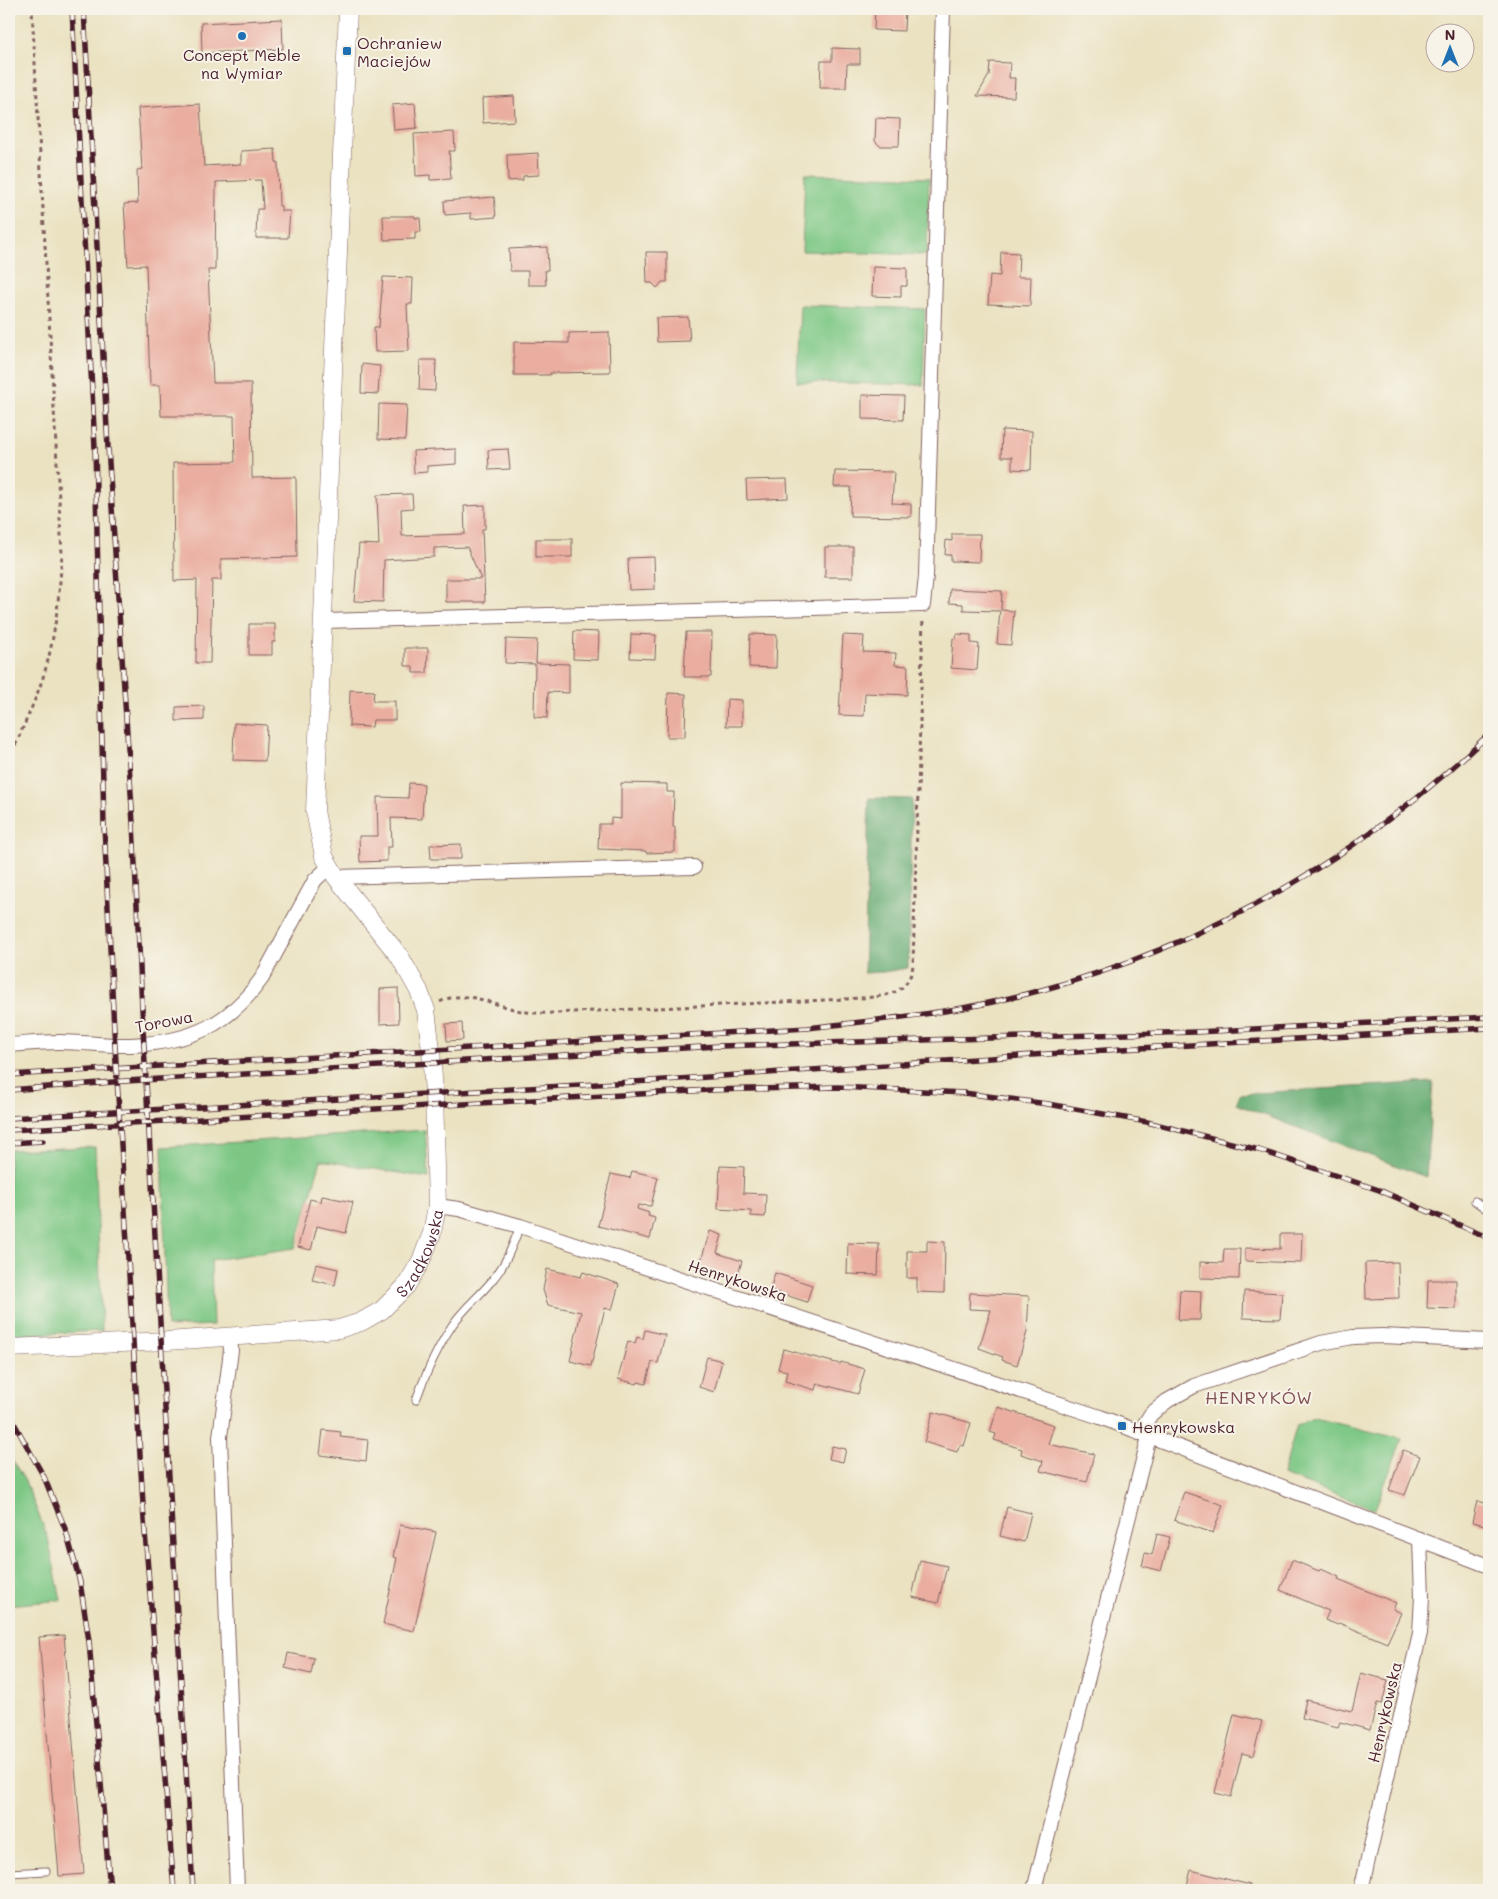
<svg xmlns="http://www.w3.org/2000/svg" width="1498" height="1899" font-family="Mali,sans-serif">
<rect width="100%" height="100%" fill="#f7f3e8"/>
<filter id="ink" filterUnits="userSpaceOnUse"><feTurbulence type="fractalNoise" baseFrequency=".02" numOctaves="2"/><feDisplacementMap in="SourceGraphic" scale="10" xChannelSelector="R" yChannelSelector="G"/><feConvolveMatrix kernelMatrix="1 2 1 2 8 2 1 2 1" color-interpolation-filters="sRGB"/></filter>
<filter id="wash" filterUnits="userSpaceOnUse"><feTurbulence type="fractalNoise" baseFrequency=".0096" numOctaves="4" result="noise"/><feDisplacementMap in="SourceGraphic" scale="20" xChannelSelector="R" yChannelSelector="G"/><feGaussianBlur stdDeviation="1.12" result="paint"/><feColorMatrix in="noise" values="0 0 0 0 0 0 0 0 0 0 0 0 0 0 0 0 0 1.4 0 .05"/><feComposite in="paint" operator="in"/></filter>
<g filter="url(#wash)">
<rect width="100%" height="100%" fill="#eae2c1"/>
<g fill="#7cc784" stroke="#637358">
<polygon points="805,174 929,178 927,255 802,251"/>
<polygon points="800,305 925,309 923,385 797,382"/>
<polygon points="425,1130 429,1178 321,1160 295,1248 211,1260 213,1325 167,1327 162,1147"/>
<polygon points="95,1147 102,1331 9,1335 9,1150"/>
<polygon points="1315,1418 1402,1439 1375,1509 1283,1475 1297,1424"/>
<polygon points="9,1455 25,1481 48,1538 61,1600 9,1605"/>
</g>
<g fill="#65ac72" stroke="#58664e">
<polygon points="869,798 912,799 908,968 883,972 864,973"/>
<polygon points="1433,1082 1426,1177 1236,1104 1240,1094"/>
</g>
<g id="blocks">
<g fill="#eaaea0">
<polygon points="875,9 905,9 904,31 874,30"/>
<polygon points="282,19 283,49 202,53 201,23"/>
<polygon points="832,48 860,49 860,64 847,64 846,88 820,88 821,61 832,61"/>
<polygon points="990,62 1010,63 1009,78 1015,78 1014,97 977,96 989,75"/>
<polygon points="514,96 515,121 483,123 482,98"/>
<polygon points="415,103 417,128 394,130 392,105"/>
<polygon points="200,104 204,166 241,164 241,151 275,149 276,162 278,162 279,206 281,206 281,211 290,211 288,238 256,238 257,209 263,209 261,180 216,182 215,270 208,270 213,383 251,383 252,478 296,477 297,557 221,559 221,580 212,580 210,663 196,663 197,580 174,581 173,463 235,462 234,416 161,416 160,385 150,385 146,265 128,266 124,204 138,203 137,170 142,169 138,108"/>
<polygon points="876,118 900,119 899,146 880,146 875,141"/>
<polygon points="454,132 455,151 449,151 451,179 430,180 430,175 416,176 414,134"/>
<polygon points="538,153 539,175 523,176 523,180 508,181 507,155"/>
<polygon points="494,197 496,217 471,219 471,213 445,215 444,201"/>
<polygon points="383,216 415,216 415,218 420,218 421,232 415,232 415,239 384,240"/>
<polygon points="547,247 548,270 545,270 546,285 528,285 528,271 510,271 509,249"/>
<polygon points="646,252 667,252 667,282 662,282 657,288 652,283 647,283"/>
<polygon points="1001,252 1019,253 1018,277 1031,277 1030,306 988,304 990,275 1000,276"/>
<polygon points="873,267 907,268 907,286 901,286 901,297 872,296"/>
<polygon points="383,277 413,278 412,304 407,304 409,351 375,352 374,327 379,327"/>
<polygon points="688,317 690,341 657,342 656,318"/>
<polygon points="609,332 610,372 550,373 550,375 514,375 514,342 569,343 569,333"/>
<polygon points="420,360 436,360 435,391 419,390"/>
<polygon points="362,364 380,366 378,394 361,393"/>
<polygon points="862,395 904,396 903,420 862,419"/>
<polygon points="379,404 407,405 405,440 378,439"/>
<polygon points="1002,430 1032,431 1031,470 1012,469 1012,457 1001,457"/>
<polygon points="456,449 456,464 427,466 427,472 414,473 413,451"/>
<polygon points="508,449 510,469 489,470 488,450"/>
<polygon points="835,471 894,472 892,503 911,504 911,517 850,516 851,487 834,487"/>
<polygon points="787,479 788,498 747,500 746,480"/>
<polygon points="412,494 413,508 401,509 402,536 465,534 464,506 485,505 485,529 482,529 485,602 446,602 446,579 481,579 467,547 434,548 434,557 384,560 383,602 354,601 359,544 379,545 377,495"/>
<polygon points="952,534 980,534 979,562 951,561 951,555 945,555 946,540 952,541"/>
<rect x="536" y="539" width="36" height="18"/>
<rect x="825" y="547" width="28" height="30"/>
<polygon points="654,557 655,589 629,590 628,558"/>
<polygon points="950,589 1002,591 1001,610 1014,611 1011,645 997,644 1000,611 963,610 963,604 949,603"/>
<polygon points="249,624 275,624 275,642 272,642 272,655 249,655"/>
<polygon points="574,631 599,632 598,660 573,659"/>
<polygon points="686,632 712,632 711,677 684,677"/>
<polygon points="631,634 656,635 655,659 630,658"/>
<polygon points="750,634 777,635 776,668 749,667"/>
<polygon points="957,634 971,635 971,643 979,644 977,670 951,668 953,638 956,639"/>
<polygon points="843,635 864,636 863,652 896,653 895,665 908,666 907,695 865,693 864,716 839,715"/>
<polygon points="506,639 537,640 536,663 569,664 569,693 548,692 547,718 534,717 535,664 505,663"/>
<polygon points="405,648 428,648 427,673 413,673 413,666 405,666"/>
<polygon points="350,690 374,691 373,701 395,701 395,720 373,720 372,727 349,726"/>
<polygon points="668,693 686,694 685,737 667,737"/>
<polygon points="727,699 742,700 742,726 726,726"/>
<polygon points="204,706 204,720 176,721 176,707"/>
<polygon points="234,723 267,725 265,761 233,760"/>
<polygon points="409,783 424,784 422,819 391,818 392,847 387,847 387,861 360,862 359,836 378,836 377,797 408,798"/>
<polygon points="621,783 667,784 667,792 674,792 673,827 675,827 675,852 646,853 646,851 598,849 599,824 611,824 611,818 621,819"/>
<polygon points="461,844 461,859 431,859 430,845"/>
<polygon points="398,988 399,1023 380,1024 380,989"/>
<polygon points="462,1023 463,1040 447,1041 446,1024"/>
<polygon points="720,1166 744,1167 743,1193 766,1194 765,1217 751,1216 751,1211 718,1209"/>
<polygon points="632,1171 658,1177 651,1206 638,1205 637,1209 649,1213 648,1216 655,1218 650,1239 598,1226 611,1174 630,1178"/>
<polygon points="322,1196 353,1202 346,1233 317,1226 311,1250 298,1247 310,1199 321,1202"/>
<polygon points="710,1231 722,1235 717,1253 742,1261 737,1278 699,1267"/>
<polygon points="1280,1234 1302,1234 1301,1263 1245,1261 1245,1248 1280,1249"/>
<polygon points="927,1241 945,1242 944,1293 917,1292 917,1278 907,1278 907,1251 927,1251"/>
<polygon points="848,1243 879,1244 878,1275 847,1274"/>
<polygon points="1224,1249 1240,1249 1239,1279 1200,1278 1200,1262 1223,1263"/>
<polygon points="1398,1262 1399,1298 1366,1299 1365,1263"/>
<polygon points="316,1264 338,1269 335,1285 312,1280"/>
<polygon points="547,1269 581,1277 583,1272 619,1284 612,1310 605,1308 591,1366 570,1361 581,1312 548,1305 543,1290"/>
<polygon points="775,1273 812,1285 807,1302 770,1290"/>
<polygon points="1428,1280 1456,1280 1456,1309 1427,1308"/>
<polygon points="1180,1290 1201,1291 1200,1320 1178,1320"/>
<polygon points="1244,1291 1282,1293 1280,1319 1243,1318"/>
<polygon points="970,1293 1029,1296 1027,1332 1017,1365 1002,1360 1003,1357 979,1348 991,1310 969,1309"/>
<polygon points="645,1330 665,1335 658,1363 652,1362 646,1384 638,1382 637,1384 618,1379 628,1341 635,1343 637,1337 643,1339"/>
<polygon points="783,1349 840,1364 841,1362 865,1369 858,1394 817,1383 815,1390 785,1381 787,1371 778,1369"/>
<polygon points="707,1357 722,1361 714,1392 699,1387"/>
<polygon points="998,1407 1054,1425 1048,1444 1094,1454 1087,1482 1040,1471 1043,1461 1021,1454 1022,1449 994,1440 996,1434 990,1432"/>
<polygon points="933,1412 971,1423 964,1446 960,1445 957,1452 924,1442"/>
<polygon points="323,1430 341,1432 340,1437 368,1440 366,1461 320,1455"/>
<polygon points="832,1446 846,1449 843,1462 829,1459"/>
<polygon points="1403,1450 1420,1456 1405,1495 1389,1490"/>
<polygon points="1184,1492 1223,1505 1213,1533 1174,1520"/>
<polygon points="1477,1501 1489,1504 1489,1526 1472,1522"/>
<polygon points="1007,1507 1031,1513 1024,1542 1000,1536"/>
<polygon points="400,1525 436,1532 414,1631 383,1624 397,1558 393,1557"/>
<polygon points="1157,1534 1170,1537 1161,1571 1142,1566 1145,1553 1152,1555"/>
<polygon points="920,1560 947,1566 938,1603 912,1597"/>
<polygon points="1292,1560 1319,1571 1321,1569 1339,1577 1338,1579 1396,1603 1393,1609 1401,1613 1387,1643 1339,1623 1338,1625 1325,1620 1329,1611 1280,1590"/>
<polygon points="64,1635 84,1874 59,1876 39,1637"/>
<polygon points="288,1653 314,1658 311,1674 285,1668"/>
<polygon points="1361,1673 1388,1680 1382,1704 1377,1703 1370,1730 1340,1722 1338,1727 1302,1718 1306,1700 1352,1711"/>
<polygon points="1234,1714 1262,1721 1253,1756 1242,1753 1231,1797 1215,1793"/>
<polygon points="1191,1870 1250,1885 1250,1890 1186,1890"/>
</g>
</g>
</g>
<g filter="url(#ink)">
<use href="#blocks" fill-opacity="0" stroke="#826360" stroke-width="1"/>
<g fill="none" stroke-linecap="round" stroke-linejoin="round">
<defs>
<g id="service">
<polyline points="1475,1201 1489,1211"/>
<path d="M416 1400C426 1373 437 1348 453 1324 466 1306 482 1294 494 1278 507 1262 513 1244 520 1226"/>
<polyline points="9,1873 46,1871"/>
</g>
<g id="minor">
<polyline points="324,621 923,605 926,576 943,9"/>
<polyline points="336,877 694,867"/>
<path d="M9 1045C25 1044 42 1042 59 1042 83 1042 107 1046 131 1045 190 1042 228 1026 262 978L315 880 330 866"/>
<polyline points="437,1206 459,1209 520,1226 1100,1417 1489,1566"/>
<polyline points="230,1338 231,1350 220,1437 237,1890"/>
<polyline points="1139,1433 1151,1414 1167,1401 1194,1386 1321,1343 1353,1337 1382,1336 1489,1341"/>
<polyline points="1034,1890 1149,1437"/>
<polyline points="1361,1890 1420,1633 1422,1597 1420,1539"/>
</g>
<g id="tertiary">
<path id="s1" d="M9 1348 167 1341 339 1329 361 1322 382 1310 406 1286 421 1261 432 1233 437 1206 434 1093 431 1050 426 1010 419 991 400 957 336 877 324 856 315 811 348 9"/>
</g>
</defs>
<use href="#service" stroke="#826360" stroke-width="9"/>
<use href="#minor" stroke="#826360" stroke-width="16"/>
<use href="#tertiary" stroke="#826360" stroke-width="19"/>
<g stroke="#826360" stroke-width="3" stroke-dasharray="4 4" stroke-linecap="butt">
<path d="M9 760C19 736 30 713 39 689 55 646 59 599 62 554L32 9"/>
<path d="M440 1002C467 987 498 1008 527 1012 542 1014 558 1013 574 1012L846 999C875 996 908 1001 913 965L923 618"/>
</g>
<use href="#service" stroke="#fff" stroke-width="7"/>
<use href="#minor" stroke="#fff" stroke-width="14"/>
<use href="#tertiary" stroke="#fff" stroke-width="18"/>
<defs>
<g id="rail">
<polyline points="72,9 95,448 104,825 114,1030 144,1520 174,1890"/>
<polyline points="84,9 108,447 133,823 143,1029 193,1890"/>
<path d="M9 1075 808 1028C860 1022 912 1017 963 1008 1162 971 1344 873 1489 734"/>
<polyline points="9,1090 126,1081 719,1046 1196,1032 1489,1017"/>
<polyline points="9,1118 650,1081 1122,1049 1489,1028"/>
<polyline points="9,1130 710,1090 838,1087 964,1093 1048,1104 1147,1122 1259,1150 1379,1190 1489,1238"/>
<polyline points="9,1143 43,1141"/>
<polyline points="9,1414 44,1477 66,1531 80,1582 89,1641 110,1890"/>
</g>
</defs>
<use href="#rail" stroke="#4a1f2b" stroke-width="5.5"/>
<use href="#rail" stroke="#f7f3e8" stroke-width="4" stroke-dasharray="11" stroke-linecap="butt"/>
</g>
</g>
<g fill="#1f6fb2" stroke="#f7f3e8" stroke-width="2">
<circle cx="242" cy="36" r="5"/>
<rect x="342" y="46" width="10" height="10" rx="2.5"/>
<rect x="1117" y="1421" width="10" height="10" rx="2.5"/>
</g>
<g text-anchor="middle" dominant-baseline="central" stroke-width="4" stroke-linejoin="round" paint-order="stroke">
<g font-size="16" fill="#4a1f2b" stroke="#f7f3e8" text-anchor="start">
<text x="357" y="42">Ochraniew<tspan x="357" dy="18">Maciejów</tspan></text>
<text x="242" y="54" text-anchor="middle">Concept Meble<tspan x="242" dy="18">na Wymiar</tspan></text>
<text x="1132" y="1426">Henrykowska</text>
</g>
<g font-size="16" fill="#4a1f2b" stroke="#f7f3e8">
<text transform="translate(164 1021) rotate(-11)">Torowa</text>
<text stroke="none"><textPath href="#s1" startOffset="448">Szadkowska</textPath></text>
<text transform="translate(738 1280) rotate(18)">Henrykowska</text>
<text transform="translate(1384 1712) rotate(-77)">Henrykowska</text>
</g>
<g font-size="18" letter-spacing="1" fill="#825154" stroke="#f7f3e8">
<text x="1259" y="1397">HENRYKÓW</text>
</g>
</g>
<rect width="1498" height="1899" fill="none" stroke="#f7f3e8" stroke-width="30"/>
<g transform="translate(1450 48)"><circle r="24" fill="#f7f3e8" stroke="#b29e9c"/>
<path d="M0-4L9 19L0 12L-9 19Z" fill="#1f6fb2"/>
<text y="-8" font-size="14" font-weight="bold" text-anchor="middle" fill="#4a1f2b">N</text>
</g>
</svg>
